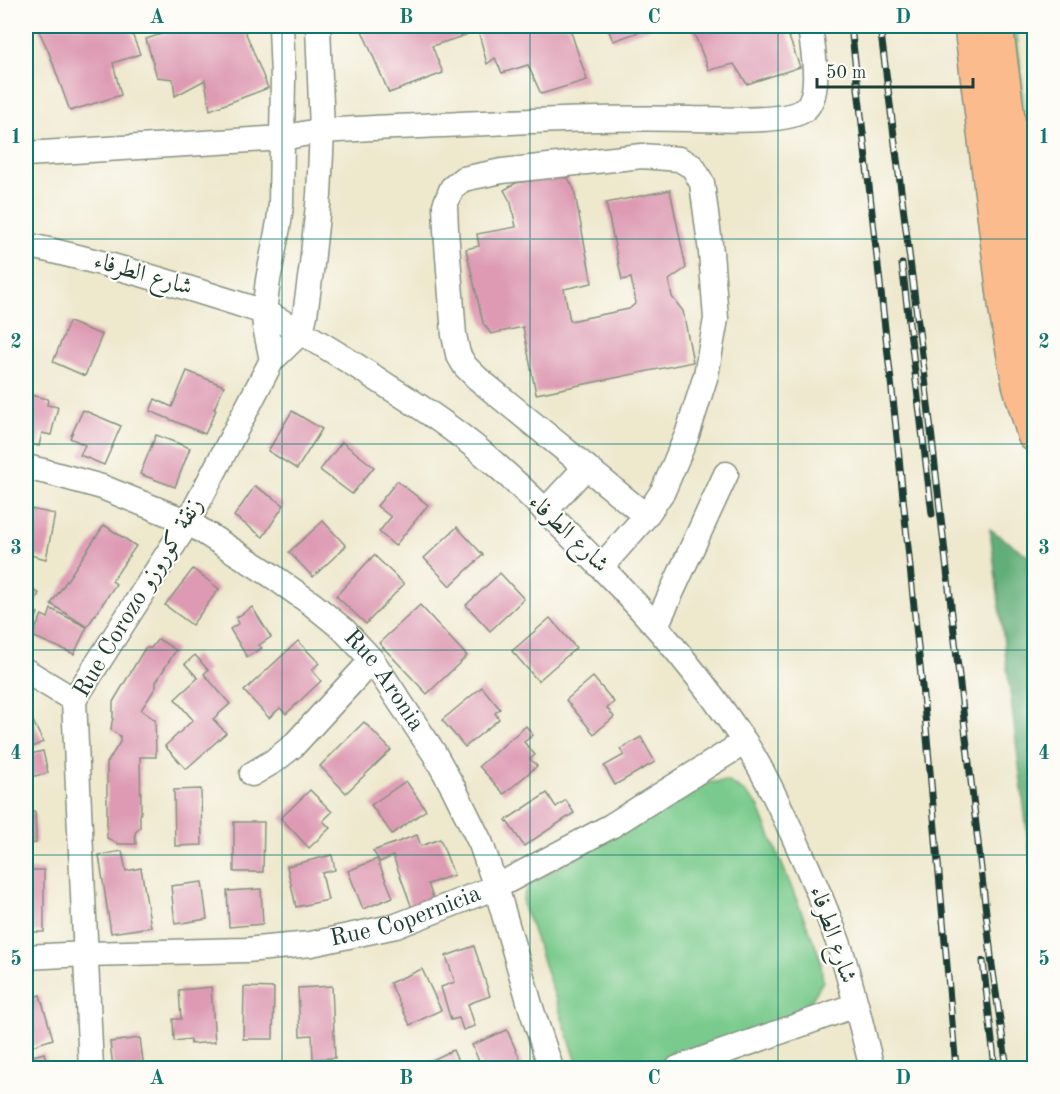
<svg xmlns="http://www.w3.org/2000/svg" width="1060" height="1094" font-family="'Old Standard TT',Amiri,serif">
<rect width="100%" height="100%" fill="#fdfcf7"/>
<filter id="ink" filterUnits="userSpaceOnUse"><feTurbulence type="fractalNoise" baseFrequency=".0167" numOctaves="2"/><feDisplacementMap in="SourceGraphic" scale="12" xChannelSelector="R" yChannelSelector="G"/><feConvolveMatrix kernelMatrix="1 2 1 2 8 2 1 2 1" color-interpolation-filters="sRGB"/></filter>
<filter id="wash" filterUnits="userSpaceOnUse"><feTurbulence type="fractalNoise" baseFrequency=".008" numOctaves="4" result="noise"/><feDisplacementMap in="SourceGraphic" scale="24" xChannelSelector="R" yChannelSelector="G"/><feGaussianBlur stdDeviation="1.35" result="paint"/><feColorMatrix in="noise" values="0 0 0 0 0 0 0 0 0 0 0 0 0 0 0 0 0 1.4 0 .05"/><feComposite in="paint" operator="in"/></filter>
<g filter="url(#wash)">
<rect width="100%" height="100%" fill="#eee8cd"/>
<g fill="#79ca8c" stroke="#4c8460" stroke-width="1.5">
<polygon points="1004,26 1016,26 1034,186 1034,249"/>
<path d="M727 781 745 792 758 806 820 957 823 981 812 999 794 1015 641 1068H579L529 920C521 905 520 900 529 885L685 792 703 783Z"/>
</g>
<polygon fill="#62ae78" stroke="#407656" stroke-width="1.5" points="990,529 1034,560 1034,888"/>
<g id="blocks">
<g fill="#dd9ab2">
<polygon points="50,26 129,26 140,54 113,63 121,95 70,111 48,50 38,29"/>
<polygon points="186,26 243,26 268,88 210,110 205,80 175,96 173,79 157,77 146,39"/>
<polygon points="360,26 462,26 466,35 432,46 443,73 389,93"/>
<polygon points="477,26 569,26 587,80 541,94 528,65 502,73 495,58 487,64"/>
<polygon points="607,26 656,26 613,41"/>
<polygon points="691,26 785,26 800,67 747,84 734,64 709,70"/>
<polygon points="553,177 568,178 574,189 592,283 564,289 570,321 629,309 636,303 631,278 622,280 606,203 670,190 686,268 669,280 672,297 683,311 693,362 536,394 523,327 491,334 483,323 466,249 479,246 477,234 516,227 511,203 504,190 516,183"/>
<polygon points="69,322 102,335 85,376 53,362"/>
<polygon points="187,371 224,386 214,409 216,410 205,434 150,411 155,399 172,407"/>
<polygon points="26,394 48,399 47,405 58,407 51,435 42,433 39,446 26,443"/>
<polygon points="83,410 121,426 104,465 80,455 85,445 70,438"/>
<polygon points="292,411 322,429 297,469 268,451"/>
<polygon points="156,435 190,448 175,487 140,474"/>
<polygon points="342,442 374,467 352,494 320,470"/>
<polygon points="397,481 428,505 395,546 379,532 391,517 377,506"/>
<polygon points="255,486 284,505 263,537 234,516"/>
<polygon points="26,508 55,514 46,559 26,554"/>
<polygon points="323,521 346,546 313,577 289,552"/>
<polygon points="104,525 136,546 112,581 116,584 87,627 51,604"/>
<polygon points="457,527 483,555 450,586 424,558"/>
<polygon points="374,555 404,584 366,624 336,596"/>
<polygon points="193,569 219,589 192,625 165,605"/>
<polygon points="500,573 524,599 490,631 466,605"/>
<polygon points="26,587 39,593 31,611 38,613 30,631 26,630"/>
<polygon points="420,605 467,656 427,694 379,643"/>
<polygon points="252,607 271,637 259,645 262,648 247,657 230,629 239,623 236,618"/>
<polygon points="51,609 87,627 74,654 32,636 42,615 48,618"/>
<polygon points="550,618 576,648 538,681 512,651"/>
<polygon points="158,639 176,650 156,682 156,687 141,710 155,720 156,757 140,757 141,812 140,815 140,827 135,833 136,844 118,844 107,838 107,763 120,742 120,736 111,730 112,722 113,719 113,702 145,648 151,648"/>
<polygon points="298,641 319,663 312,670 321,681 286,714 280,708 269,718 244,691"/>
<polygon points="195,655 208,670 204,674 230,704 213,719 226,733 186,769 165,746 193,720 175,699 198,678 185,664"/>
<polygon points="593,677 614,702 607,708 614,717 594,734 566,700"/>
<polygon points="482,687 500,709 495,713 499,719 465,747 442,720"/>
<polygon points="31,717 43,742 26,750 26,720"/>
<polygon points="364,722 391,750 346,793 320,766"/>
<polygon points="526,726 533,735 524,742 535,755 530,759 537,766 504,794 479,766"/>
<polygon points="641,737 655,762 615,785 604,766 624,755 620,749"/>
<polygon points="43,751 48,773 26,778 26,755"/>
<polygon points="406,781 426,810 392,834 371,805"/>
<polygon points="201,789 202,845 175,846 174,790"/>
<polygon points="310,790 332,812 323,821 330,828 309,848 281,818"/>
<polygon points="547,793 556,807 566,800 574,813 524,846 506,820"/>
<polygon points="26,812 35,812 36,843 26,844"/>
<polygon points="234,822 264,822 263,872 234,872"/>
<polygon points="417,835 421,846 440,839 454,875 428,884 434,900 412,908 393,856 380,862 373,851"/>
<polygon points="122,851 126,871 141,868 151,927 111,933 99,855"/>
<polygon points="332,855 335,870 322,873 328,900 296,907 287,866"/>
<polygon points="377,859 393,897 363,909 348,871"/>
<rect x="26" y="870" width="18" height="62"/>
<polygon points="202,882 207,919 175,924 171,886"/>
<polygon points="261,889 263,924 229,927 227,891"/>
<polygon points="474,946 490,996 468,1004 475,1026 463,1030 459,1018 451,1020 441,987 455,982 446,956"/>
<polygon points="422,969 441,1010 410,1025 390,983"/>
<polygon points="332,986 335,1058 313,1059 312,1035 300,1036 298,988"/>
<polygon points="211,987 215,1042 191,1044 190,1039 174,1041 173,1019 181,1019 179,990"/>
<polygon points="244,987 274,988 273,1039 243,1039"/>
<polygon points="40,995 53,1039 26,1048 26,999"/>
<polygon points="507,1030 524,1068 482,1068 472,1045"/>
<polygon points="140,1038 144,1068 113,1068 110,1042"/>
<polygon points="453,1050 461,1068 421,1068 420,1066"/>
<polygon points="44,1053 49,1068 26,1068 26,1058"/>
</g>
</g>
</g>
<g filter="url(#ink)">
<use href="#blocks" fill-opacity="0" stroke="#869280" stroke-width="1.5"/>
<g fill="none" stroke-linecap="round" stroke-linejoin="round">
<defs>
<g id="minor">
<path d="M26 154 283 138C297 135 310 132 324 131 363 128 403 127 442 125 526 121 609 117 693 119 716 119 789 124 805 109 823 93 812 47 810 26"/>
<path d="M26 245C107 262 185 287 264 312 307 334 348 360 389 387 426 410 463 435 495 464 532 496 566 531 600 566 653 620 702 678 744 741 763 770 778 803 793 835 809 870 825 906 838 942 852 983 861 1026 872 1068"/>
<polyline points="272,360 265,327 264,312 268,280 279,222 281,204 283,78 281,26"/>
<path id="s1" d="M26 467 47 472 102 487 188 522 271 575 312 604 344 630 372 660 434 753 454 789 481 844 496 887 531 1008 551 1068"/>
<polyline points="545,511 586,467"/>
<polyline points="601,567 646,516 663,491 687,435 706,375 716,319 711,252 702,183 693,167 679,159 642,156 502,171 463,179 452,188 445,205 446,230 454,335 458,354 465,366 477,378 646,516"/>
<polyline points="656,626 726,474"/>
<polyline points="26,671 74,700"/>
<polyline points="252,774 274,761 293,746 372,660"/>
<path id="s2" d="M26 957 86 954 246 950 311 944 396 926 496 887 611 826 745 742"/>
<polyline points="91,1068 74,700 188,522 272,360 301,332 305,315 312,264 319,195 322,131 318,26"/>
<polyline points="678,1068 856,1005"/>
</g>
<g id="highway">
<polyline points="971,26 1006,312 1019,384 1034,435"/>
<polyline points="996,26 1034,318"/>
</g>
</defs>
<use href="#minor" stroke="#869280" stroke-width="27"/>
<use href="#highway" stroke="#869280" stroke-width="36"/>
<use href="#minor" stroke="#fff" stroke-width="24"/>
<use href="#highway" stroke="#fbbb8d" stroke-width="33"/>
<defs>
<g id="rail">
<polyline points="851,26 894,408 926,726 956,1068"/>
<polyline points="880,26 925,378 992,965 1007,1068"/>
<polyline points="902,264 932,514"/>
<polyline points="983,961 995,1068"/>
</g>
</defs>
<use href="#rail" stroke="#1f3d34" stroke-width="7"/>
<use href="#rail" stroke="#fdfcf7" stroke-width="4.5" stroke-dasharray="14" stroke-linecap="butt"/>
</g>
</g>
<path fill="none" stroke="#0f766e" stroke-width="1.5" stroke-opacity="0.55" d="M282 26V1068M530 26V1068M778 26V1068M26 239H1034M26 444H1034M26 650H1034M26 855H1034"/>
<g text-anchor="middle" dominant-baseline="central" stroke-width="4.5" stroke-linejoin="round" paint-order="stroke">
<g font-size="24" fill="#1f3d34" stroke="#fdfcf7">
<text transform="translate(143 275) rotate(16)">شارع الطرفاء</text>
<text transform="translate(568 534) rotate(44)">شارع الطرفاء</text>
<text transform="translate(139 598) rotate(-59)">Rue Corozo زنقة كوروزو</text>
<text stroke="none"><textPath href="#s1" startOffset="426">Rue Aronia</textPath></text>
<text stroke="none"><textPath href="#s2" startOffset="384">Rue Copernicia</textPath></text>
<text transform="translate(832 935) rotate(71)">شارع الطرفاء</text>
</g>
</g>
<rect width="1060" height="1094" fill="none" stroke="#fdfcf7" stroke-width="66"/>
<path d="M817 78v9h156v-9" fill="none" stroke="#1f3d34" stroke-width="3"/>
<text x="826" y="78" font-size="18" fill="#1f3d34" stroke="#fdfcf7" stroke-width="4.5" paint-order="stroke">50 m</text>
<rect x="33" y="33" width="994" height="1028" fill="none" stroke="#0f766e" stroke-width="2"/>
<g font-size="20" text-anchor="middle" font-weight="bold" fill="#0f766e">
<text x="157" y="23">A</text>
<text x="406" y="23">B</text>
<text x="654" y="23">C</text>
<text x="903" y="23">D</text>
<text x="16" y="143">1</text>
<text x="1044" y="143">1</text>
<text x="16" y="348">2</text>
<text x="1044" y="348">2</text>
<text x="16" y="554">3</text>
<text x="1044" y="554">3</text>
<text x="16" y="759">4</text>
<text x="1044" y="759">4</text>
<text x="16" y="965">5</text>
<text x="1044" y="965">5</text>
<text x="157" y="1084">A</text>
<text x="406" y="1084">B</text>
<text x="654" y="1084">C</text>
<text x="903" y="1084">D</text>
</g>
</svg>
